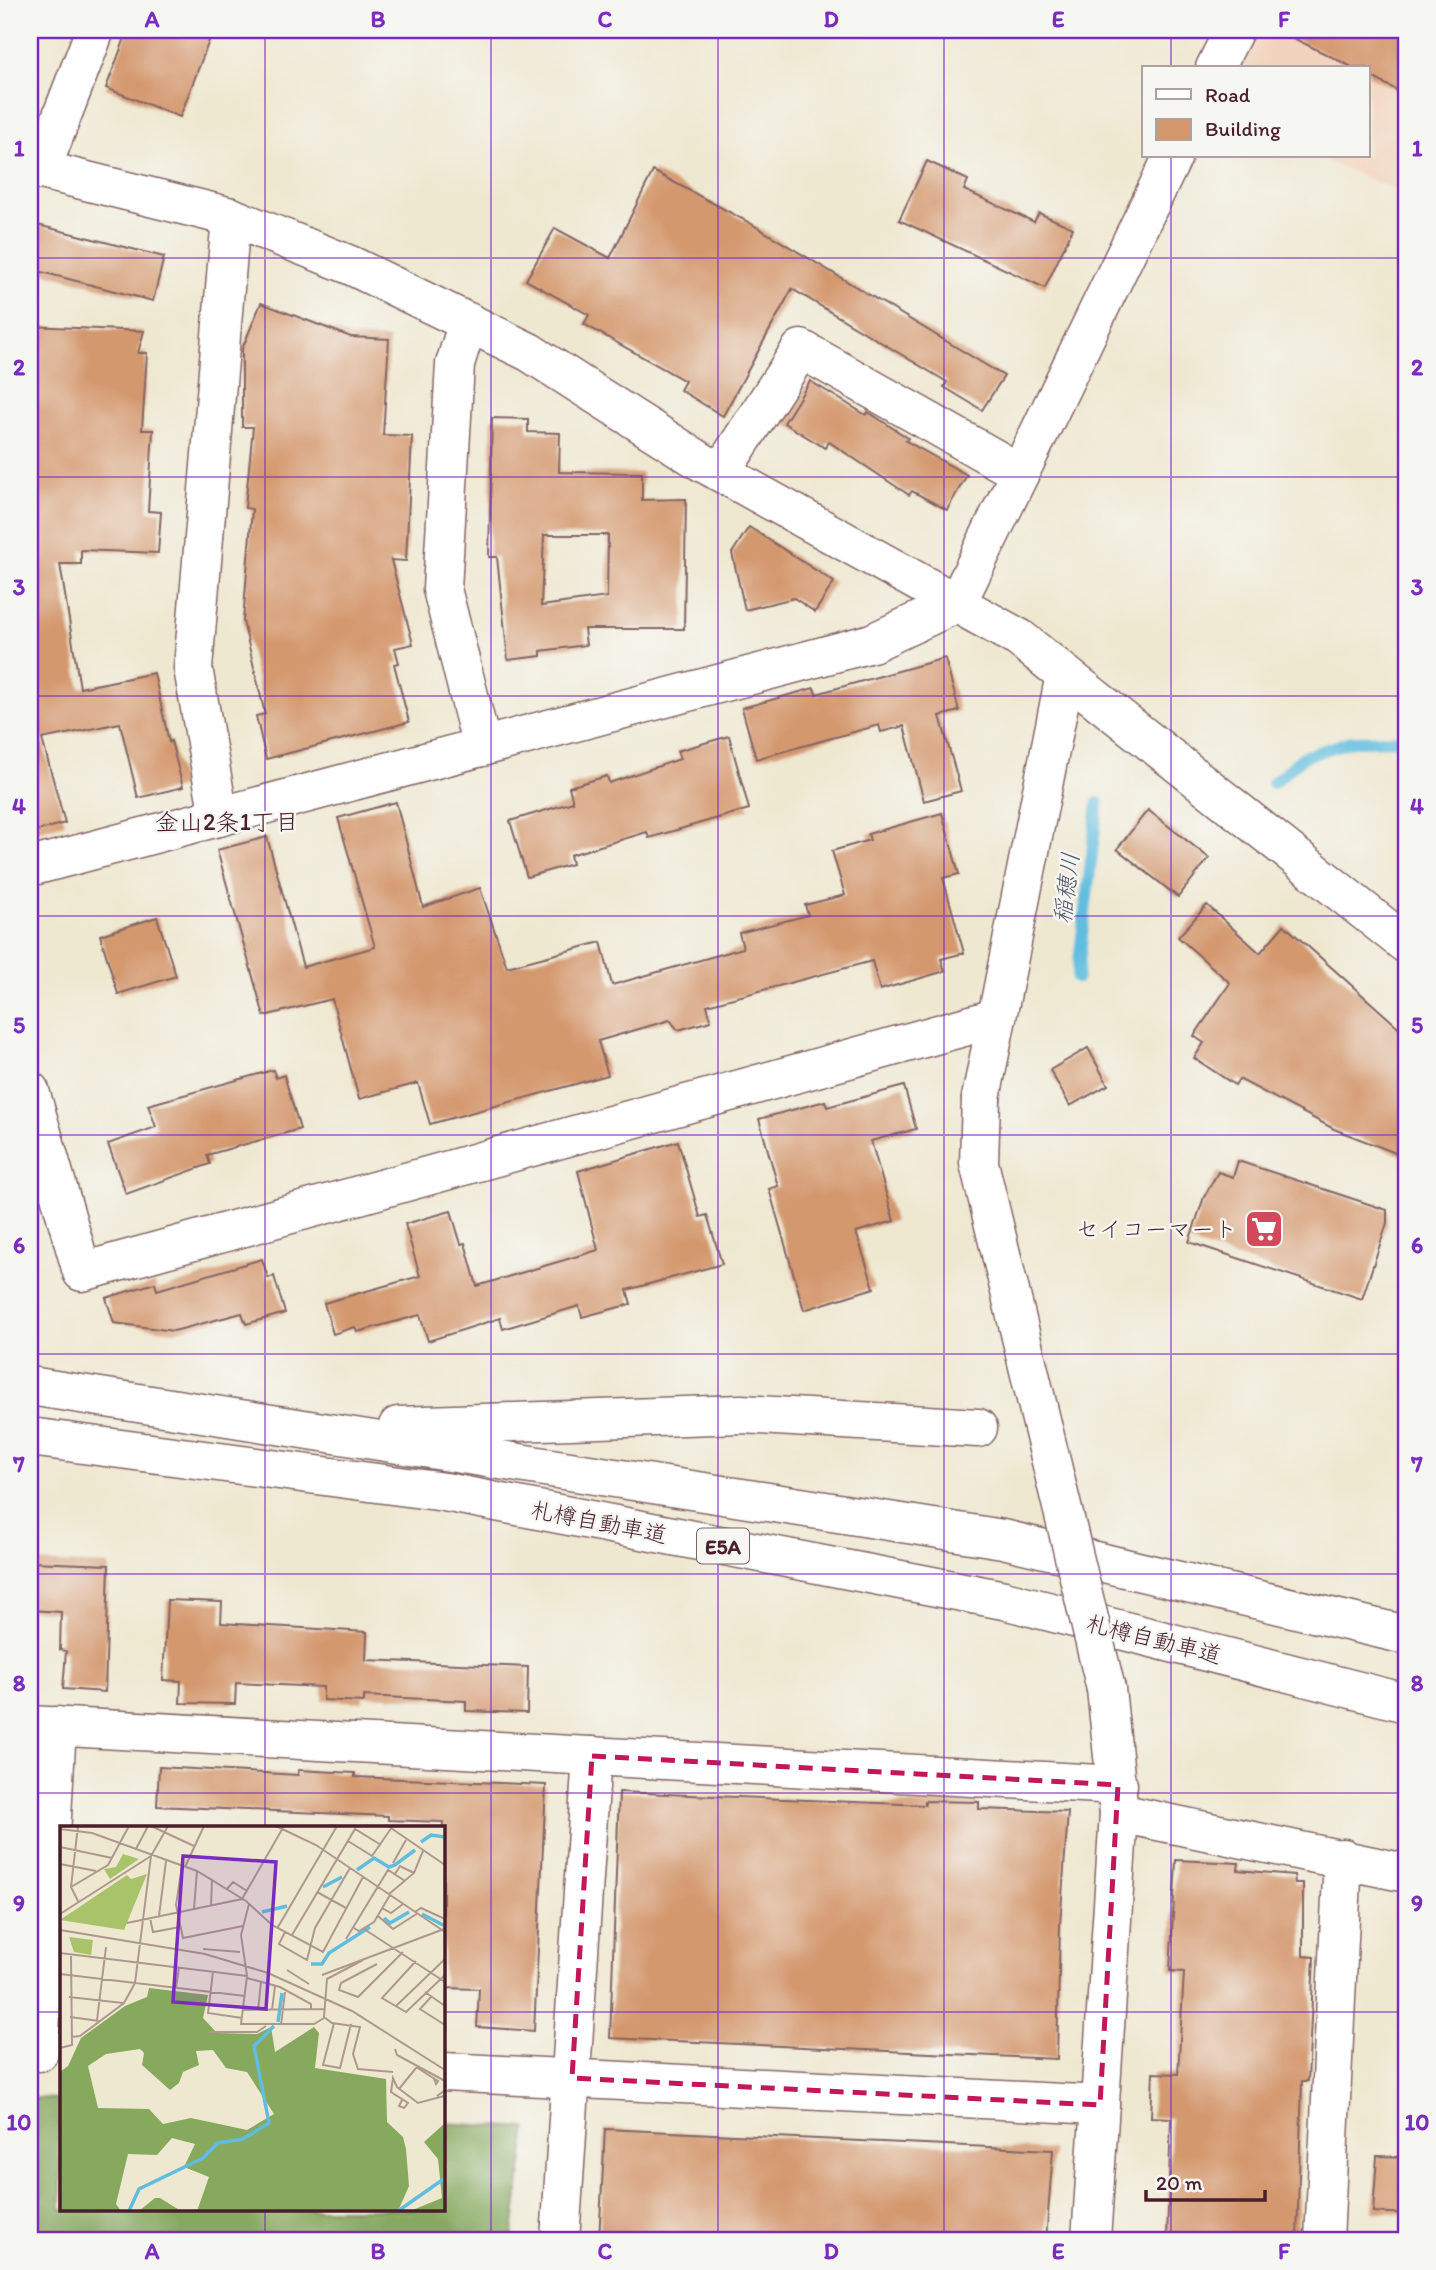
<svg xmlns="http://www.w3.org/2000/svg" width="1436" height="2270" font-family="Itim,'Klee One',sans-serif">
<rect width="100%" height="100%" fill="#f6f6f2"/>
<filter id="ink" filterUnits="userSpaceOnUse"><feTurbulence type="fractalNoise" baseFrequency=".0143" numOctaves="2"/><feDisplacementMap in="SourceGraphic" scale="14" xChannelSelector="R" yChannelSelector="G"/><feConvolveMatrix kernelMatrix="1 2 1 2 8 2 1 2 1" color-interpolation-filters="sRGB"/></filter>
<filter id="wash" filterUnits="userSpaceOnUse"><feTurbulence type="fractalNoise" baseFrequency=".00686" numOctaves="4" result="noise"/><feDisplacementMap in="SourceGraphic" scale="28" xChannelSelector="R" yChannelSelector="G"/><feGaussianBlur stdDeviation="1.57" result="paint"/><feColorMatrix in="noise" values="0 0 0 0 0 0 0 0 0 0 0 0 0 0 0 0 0 1.4 0 .05"/><feComposite in="paint" operator="in"/></filter>
<g filter="url(#wash)">
<rect width="100%" height="100%" fill="#efe8d1"/>
<polygon fill="#f2d4be" points="1258,30 1406,30 1406,195 1316,156 1368,156 1368,68 1240,68"/>
<polygon fill="#86a95e" stroke="#686444" stroke-width="2" points="30,2098 61,2099 61,2209 443,2209 443,2123 527,2128 512,2240 30,2240"/>
<g fill="none" stroke-linecap="round" stroke-linejoin="round">
<g stroke="#61bddf" stroke-width="12">
<polyline points="1273,783 1303,757 1352,741 1406,740"/>
<polyline points="1077,978 1098,803"/>
</g>
</g>
<g id="blocks">
<g fill="#d4986e" fill-rule="evenodd">
<polygon points="128,30 213,30 180,117 106,88"/>
<polygon points="1277,30 1406,30 1406,95 1368,75 1368,68 1354,68"/>
<polygon points="927,161 968,180 964,190 1034,222 1039,213 1073,228 1045,288 899,220"/>
<polygon points="653,171 750,223 1004,376 982,410 944,387 947,382 792,289 723,416 680,390 685,381 584,324 589,315 526,280 555,228 610,258"/>
<polygon points="30,223 164,257 153,301 30,269"/>
<polygon points="261,303 351,337 389,339 383,435 412,436 406,561 391,560 413,644 395,648 399,663 394,664 409,722 266,759 256,716 265,714 243,621 252,509 245,508 253,427 242,427 242,349"/>
<polygon points="30,326 144,331 138,353 147,353 142,430 153,430 148,511 161,512 158,553 81,550 81,564 60,564 80,688 154,673 169,742 171,741 183,787 138,798 120,723 42,739 65,823 30,833"/>
<polygon points="810,381 866,415 868,412 873,415 908,438 906,441 967,475 947,510 912,491 909,495 829,442 825,448 784,423"/>
<path d="M492 418 528 419V432L560 433 559 472 642 473V500L686 499 684 629H584L586 645 541 651V656L508 660 497 557H489ZM544 535H608L607 597 541 606Z"/>
<polygon points="749,527 834,582 815,612 794,598 745,610 732,553"/>
<polygon points="945,658 959,711 940,716 961,791 924,801 904,726 881,732 879,725 756,759 742,708 814,688 816,694"/>
<polygon points="729,736 749,809 649,838 647,832 570,855 572,864 527,877 510,821 573,802 569,787 607,776 609,783 680,759 677,751"/>
<polygon points="396,802 423,907 480,888 507,967 601,942 612,985 743,948 739,933 808,915 805,905 845,895 832,851 870,840 868,834 942,813 959,874 943,878 964,953 941,959 945,971 880,990 872,961 707,1005 711,1021 678,1030 670,1020 598,1041 608,1075 430,1124 418,1083 359,1099 332,999 264,1016 217,850 267,837 303,967 375,947 338,818"/>
<polygon points="1148,810 1209,858 1178,897 1117,849"/>
<polygon points="1207,905 1260,953 1284,925 1406,1034 1406,1157 1334,1129 1239,1079 1235,1085 1194,1058 1204,1043 1194,1036 1230,983 1178,937"/>
<polygon points="157,917 176,976 118,994 100,935"/>
<polygon points="1088,1048 1108,1085 1070,1106 1050,1070"/>
<polygon points="273,1070 276,1078 284,1075 300,1129 207,1155 210,1164 126,1194 108,1144 156,1127 148,1105"/>
<polygon points="904,1086 916,1129 871,1141 894,1221 856,1232 874,1288 804,1310 769,1189 778,1186 759,1119 825,1101 827,1107"/>
<polygon points="678,1141 700,1217 707,1215 722,1264 627,1290 631,1304 582,1317 579,1306 503,1329 500,1318 428,1341 420,1315 357,1332 355,1327 333,1334 324,1303 420,1276 405,1224 451,1211 461,1244 465,1243 477,1286 598,1250 578,1171"/>
<polygon points="1238,1161 1387,1210 1387,1223 1362,1299 1189,1242 1204,1197 1218,1172 1233,1177"/>
<polygon points="262,1259 268,1278 274,1276 285,1313 246,1324 242,1313 174,1331 114,1323 106,1298 155,1283 157,1290"/>
<polygon points="30,1562 109,1565 105,1692 63,1689 66,1651 60,1650 61,1612 30,1610"/>
<polygon points="167,1600 222,1602 221,1623 367,1632 366,1660 528,1667 527,1713 466,1711 466,1701 364,1696 364,1702 323,1700 323,1687 236,1683 235,1704 180,1703 181,1681 163,1680"/>
<polygon points="159,1767 298,1775 298,1770 355,1773 355,1777 546,1785 534,2031 477,2027 479,1989 443,1988 443,1822 388,1820 388,1816 157,1806"/>
<polygon points="619,1792 925,1805 925,1801 979,1802 979,1809 1068,1812 1060,1925 1057,2059 610,2038"/>
<polygon points="1176,1860 1239,1863 1238,1870 1294,1875 1295,1883 1303,1883 1303,1956 1314,1957 1308,2081 1302,2081 1297,2240 1167,2240 1171,2118 1151,2117 1153,2073 1178,2074 1184,1972 1170,1971"/>
<polygon points="605,2129 1053,2150 1046,2240 599,2240"/>
<polygon points="1377,2156 1406,2157 1406,2214 1373,2212"/>
</g>
</g>
</g>
<g filter="url(#ink)">
<use href="#blocks" fill-opacity="0" stroke="#846565" stroke-width="2"/>
<g fill="none" stroke-linecap="round" stroke-linejoin="round">
<defs>
<g id="street">
<polyline points="1215,68 1234,30"/>
<polyline points="41,170 95,30"/>
<polyline points="468,322 455,364 442,589 482,747"/>
<polyline points="721,472 801,349 1020,473"/>
<polyline points="219,817 193,668 231,217"/>
<polyline points="30,867 872,643 957,603 1173,156"/>
<polyline points="30,1091 82,1272 996,1018"/>
<polyline points="981,1098 1065,675"/>
<polyline points="30,1725 1118,1785"/>
<polyline points="1119,1813 1406,1873"/>
<polyline points="39,2052 57,1726"/>
<polyline points="443,2072 1100,2105"/>
<polyline points="560,2240 592,1756"/>
<polyline points="1091,2240 1119,1813 1106,1689"/>
<polyline points="1324,2240 1343,1858"/>
</g>
<polyline id="secondary" points="30,167 231,217 350,265 529,352 700,461 1019,638 1406,944"/>
<g id="highway">
<polyline points="30,1386 1003,1539 1406,1635"/>
<polyline points="398,1426 741,1414 978,1428"/>
<polyline points="30,1437 445,1492 1004,1600 1406,1703"/>
</g>
</defs>
<use href="#street" stroke="#846565" stroke-width="41"/>
<use href="#secondary" stroke="#846565" stroke-width="41"/>
<use href="#highway" stroke="#846565" stroke-width="41"/>
<use href="#street" stroke="#fff" stroke-width="38"/>
<use href="#secondary" stroke="#fff" stroke-width="38"/>
<use href="#highway" stroke="#fff" stroke-width="38"/>
<defs>
<polyline id="street-bridge" points="981,1098 979,1163 1106,1689"/>
</defs>
<use href="#street-bridge" stroke="#846565" stroke-width="41" stroke-linecap="butt"/>
<use href="#street-bridge" stroke="#fff" stroke-width="38"/>
</g>
</g>
<path fill="none" stroke="#c2185b" stroke-width="5" stroke-dasharray="14 9" stroke-linejoin="round" d="M592 1756 1118 1785 1100 2105 572 2078Z"/>
<path fill="none" stroke="#7b2cbf" stroke-width="2" stroke-opacity="0.55" d="M265 30V1827M491 30V2240M718 30V2240M944 30V2240M1171 30V68M1171 156V2240M30 258H1406M30 477H1406M30 696H1406M30 916H1406M30 1135H1406M30 1354H1406M30 1574H1406M30 1793H1406M30 2012H61M443 2012H1406M265 2209V2240"/>
<defs>
<symbol id="supermarket-square" viewBox="-11 -11 22 22"><rect x="-9" y="-9" width="18" height="18" rx="4" fill="#d1495b" stroke="#f6f6f2"/><path d="M-6-5.5h2.5l.6 2H6L4.5 2H-2.5L-4.4-4H-6ZM-1.5 3.2a1.3 1.3 0 1 0 .1 0ZM3 3.2a1.3 1.3 0 1 0 .1 0Z" fill="#fff"/></symbol>
</defs>
<g fill-rule="evenodd">
<use href="#supermarket-square" x="1242" y="1207" width="44" height="44"/>
</g>
<g text-anchor="middle" dominant-baseline="central" stroke-width="5" stroke-linejoin="round" paint-order="stroke">
<rect fill="#f6f6f2" stroke="#7e6067" stroke-width="2" x="697" y="1528.5" width="52" height="35" rx="5"/>
<g font-size="21" font-weight="bold" fill="#4a1f2b">
<text x="723" y="1546">E5A</text>
</g>
<g font-size="23" fill="#4a1f2b" stroke="#f6f6f2" text-anchor="end">
<text x="1237" y="1229">セイコーマート</text>
</g>
<g font-size="23" fill="#4a1f2b" stroke="#f6f6f2">
<text transform="translate(599 1522) rotate(11)">札樽自動車道</text>
<text transform="translate(1154 1639) rotate(14)">札樽自動車道</text>
</g>
<g font-size="24" fill="#4a1f2b" stroke="#f6f6f2">
<text x="227" y="821">金山2条1丁目</text>
</g>
<g font-size="24" font-style="italic" fill="#52566a" stroke="#f6f6f2">
<text transform="translate(1066 888) rotate(-83)">稲穂川</text>
</g>
</g>
<g transform="translate(60 1826)">
<rect width="385" height="385" fill="#efe8d1"/>
<path d="M63 28 79 33 50 53 44 43 56 41ZM87 48 64 104 0 94 67 49 71 53ZM9 111 33 114 31 129 14 126Z" fill="#a8c36a"/>
<path d="M89 162 148 169 143 192 157 207 197 208 211 201 215 226 254 201 259 207 255 242 326 253 327 296 343 311 346 323 349 360 338 385H137L149 351 124 341 135 318 112 312 97 329 68 328 56 378 61 385H0V246L8 240 21 212 65 180 87 171ZM80 223 84 227 82 239 110 264 119 257 123 246 139 239 136 225 153 224 166 242 187 246 214 288 187 304 131 292 103 298 89 283 38 282 28 240 46 228ZM385 297V385H350L382 372 378 333 364 316ZM95 372H100L121 385H79Z" fill="#86a95e" fill-rule="evenodd"/>
<path fill="none" stroke="#61bddf" stroke-width="3.5" d="M361 16 371 9 385 11M297 44 314 32 329 41 335 39 355 24M263 61 282 51M202 86 227 80M362 88 385 100M324 92 330 97 349 86M251 138H262L269 127 310 101M218 196 222 167M69 385 79 363 143 332 158 317 183 313 209 297 194 220 214 200M338 385 385 352"/>
<path fill="none" stroke="#ad988f" stroke-width="2" d="M18 0 11 61 19 77M91 0 134 20M216 0 256 19 385 106M328 0 385 39M0 3 32 7 137 45 186 75 212 99 263 126 303 51M288 15 312 30 332 1M0 21 52 32M76 23 88 0M333 37 346 14M0 38 36 45M122 40 116 79 123 112 183 100M125 41 144 0M335 48 340 40 354 47M11 61 48 39 69 0M167 63 173 56 187 65M257 66 286 82M329 68 354 47 363 25M189 78 181 109 187 150 181 198H254L264 192M151 80 152 53M322 82 331 87 343 78M134 83 137 45M355 86 361 82 385 93M0 88 91 30M99 90 106 35M318 90 333 103 358 87M90 92 93 106 120 101M67 97 182 73 224 0M218 101 277 0M294 102 299 105 314 96 330 69M304 103 385 156M0 104 145 128 208 147 292 185 385 244M225 106 219 118 247 134 255 102 290 42M232 109 295 3 321 19M286 113 328 44 345 55M143 123 180 126M0 127 187 150M303 134 267 153 264 191 272 197 300 201 293 228 298 243 333 246M356 135 322 172 346 186 385 149M317 138 281 157 279 164 298 171 343 126M227 144 249 158M153 146 148 187 182 192M0 148 185 170M262 149 384 103M187 152 220 161 251 178V183M116 162 119 141M365 166 385 180M9 171 63 177M371 171 360 183 385 199M336 180 385 133M183 184 264 183M198 184 201 156M212 184 215 160M10 191 39 195M37 194 46 121M274 197 263 239 280 242 291 198M221 199 225 166M149 206H197L206 200M11 211 20 210 64 177 75 157 91 30 108 0M0 222 12 219 11 128M335 223 337 229 385 255M356 241 378 255 376 258 374 253M339 263 356 242M342 274 339 280 344 282 348 277 331 266 333 252 337 261 358 277 384 270V265L377 270"/>
<path fill="#7b2cbf" fill-opacity="0.15" stroke="#7b2cbf" stroke-width="3.5" d="M123 30 216 36 206 183 113 176Z"/>
<rect width="385" height="385" fill="none" stroke="#4a1f2b" stroke-width="3.5"/>
</g>
<rect width="1436" height="2270" fill="none" stroke="#f6f6f2" stroke-width="77"/>
<rect x="1142" y="66" width="228" height="91" fill="#f6f6f2" stroke="#b1a0a2" stroke-width="2"/>
<rect x="1156" y="89" width="35" height="10" fill="#ffffff" stroke="#b1a0a2" stroke-width="2"/>
<text x="1205" y="102" font-size="21" fill="#4a1f2b">Road</text>
<rect x="1156" y="119" width="35" height="21" fill="#d4986e" stroke="#b1a0a2" stroke-width="2"/>
<text x="1205" y="136" font-size="21" fill="#4a1f2b">Building</text>
<path d="M1146 2190v10h119v-10" fill="none" stroke="#4a1f2b" stroke-width="3.5"/>
<text x="1156" y="2190" font-size="21" fill="#4a1f2b" stroke="#f6f6f2" stroke-width="5" paint-order="stroke">20 m</text>
<rect x="38" y="38" width="1360" height="2194" fill="none" stroke="#7b2cbf" stroke-width="2.5"/>
<g font-size="23" text-anchor="middle" font-weight="bold" fill="#7b2cbf">
<text x="152" y="27">A</text>
<text x="378" y="27">B</text>
<text x="605" y="27">C</text>
<text x="831" y="27">D</text>
<text x="1058" y="27">E</text>
<text x="1284" y="27">F</text>
<text x="19" y="156">1</text>
<text x="1417" y="156">1</text>
<text x="19" y="375">2</text>
<text x="1417" y="375">2</text>
<text x="19" y="595">3</text>
<text x="1417" y="595">3</text>
<text x="19" y="814">4</text>
<text x="1417" y="814">4</text>
<text x="19" y="1033">5</text>
<text x="1417" y="1033">5</text>
<text x="19" y="1253">6</text>
<text x="1417" y="1253">6</text>
<text x="19" y="1472">7</text>
<text x="1417" y="1472">7</text>
<text x="19" y="1691">8</text>
<text x="1417" y="1691">8</text>
<text x="19" y="1911">9</text>
<text x="1417" y="1911">9</text>
<text x="19" y="2130">10</text>
<text x="1417" y="2130">10</text>
<text x="152" y="2259">A</text>
<text x="378" y="2259">B</text>
<text x="605" y="2259">C</text>
<text x="831" y="2259">D</text>
<text x="1058" y="2259">E</text>
<text x="1284" y="2259">F</text>
</g>
</svg>
